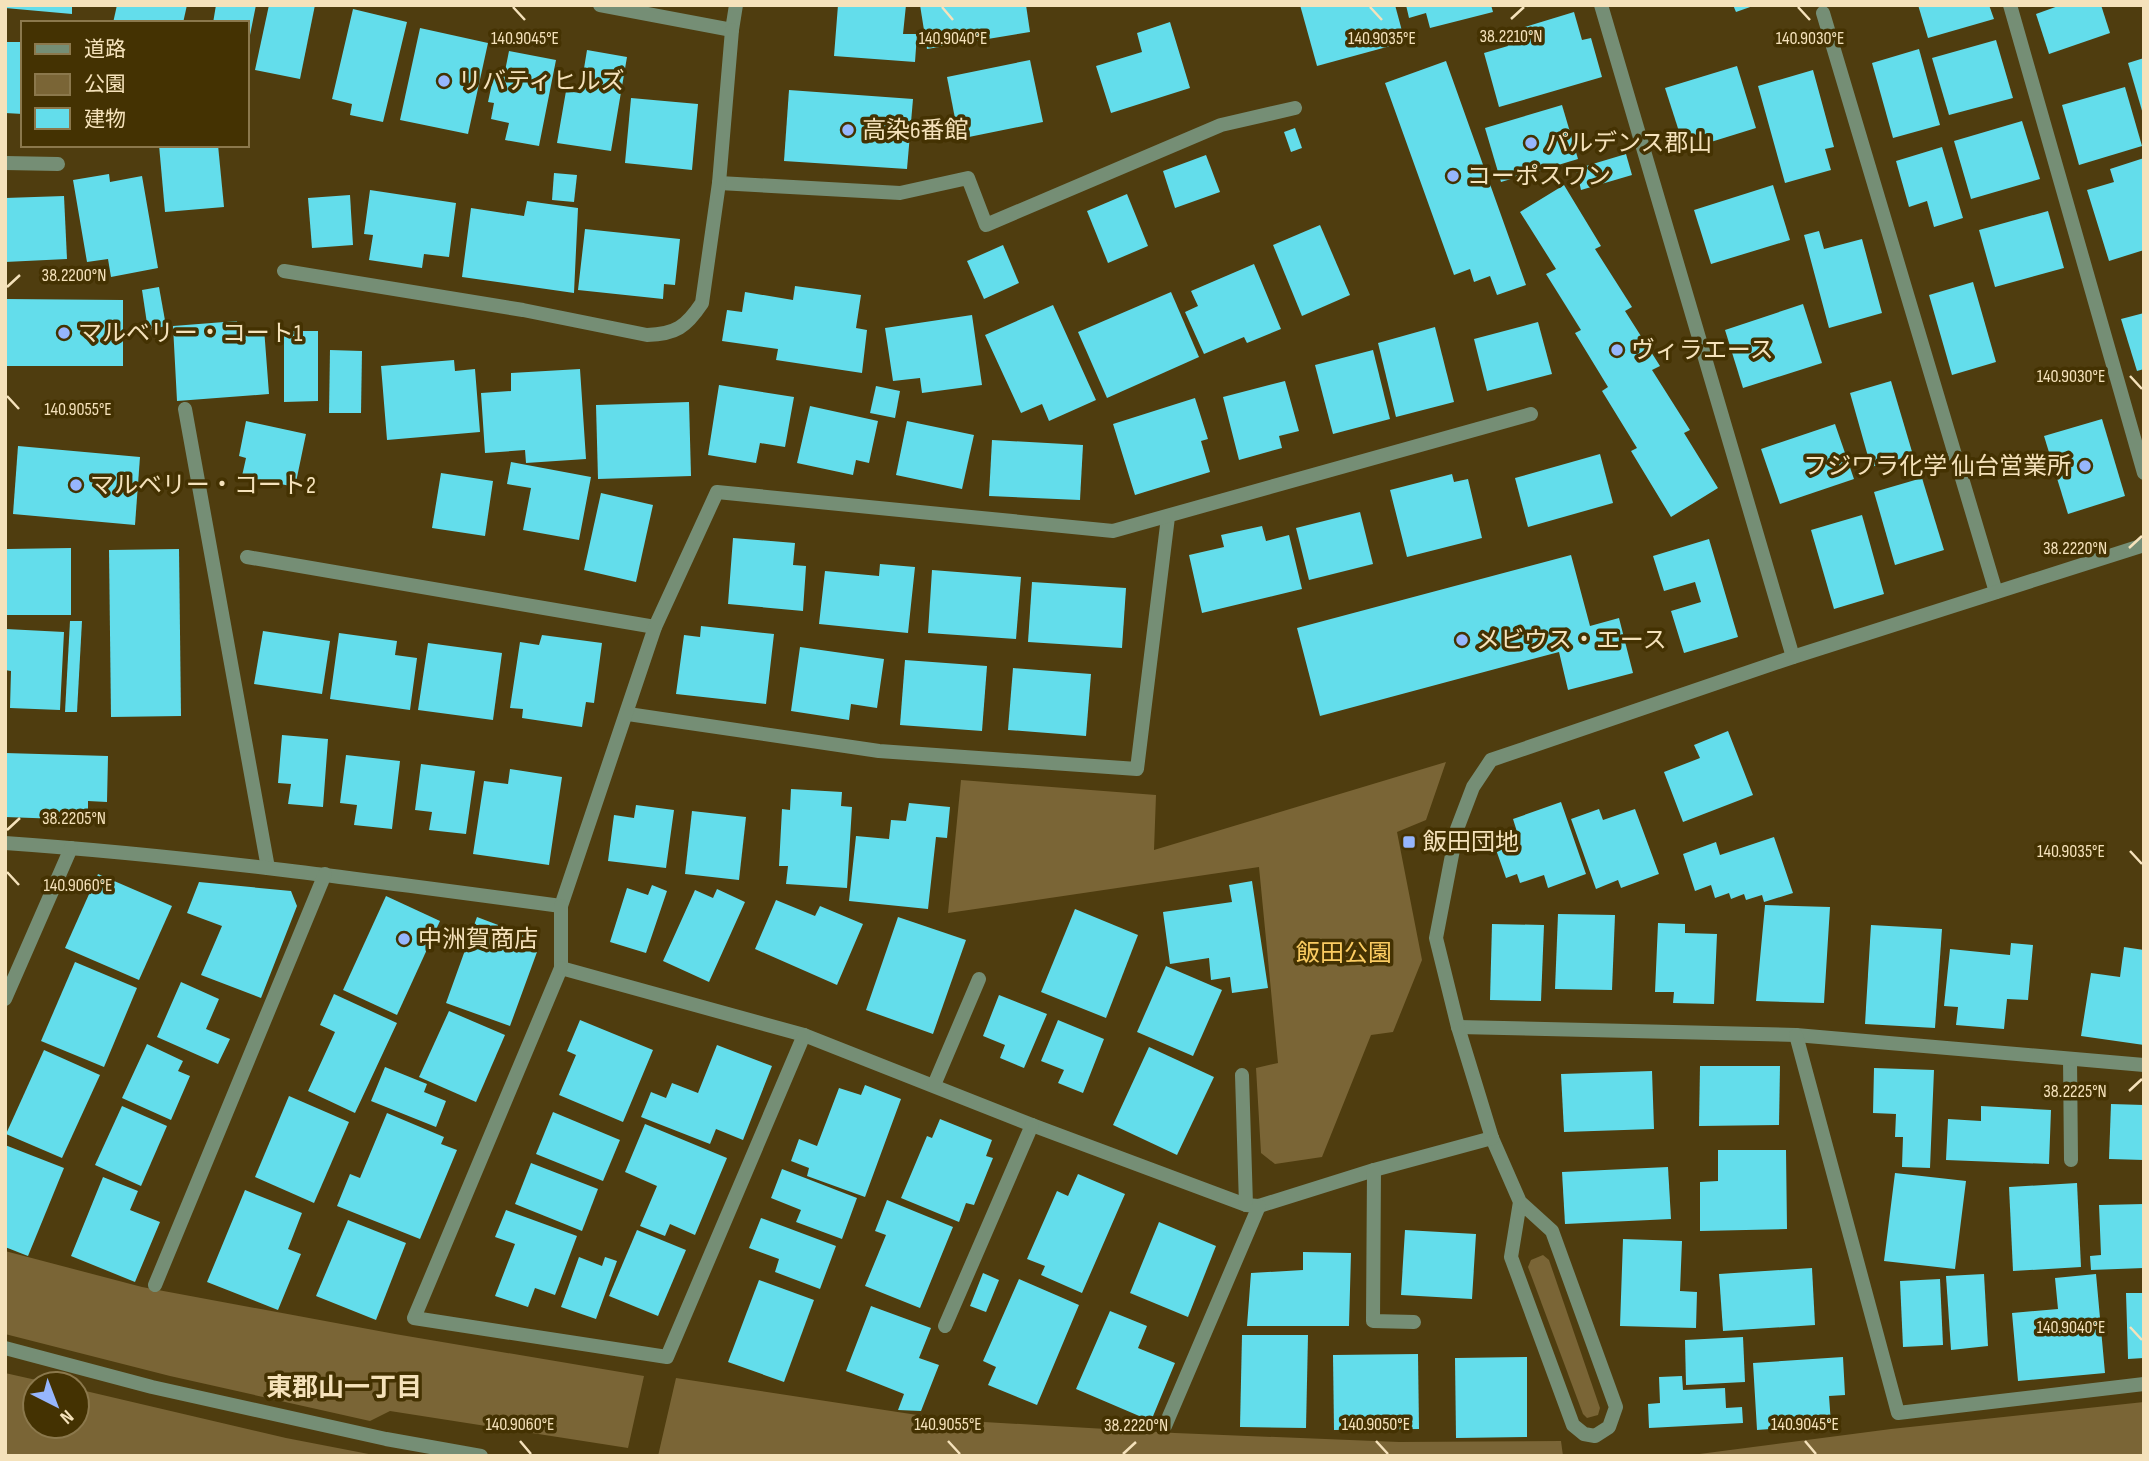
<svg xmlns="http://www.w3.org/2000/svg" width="2149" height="1461" font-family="'Sofia Sans Condensed','Noto Sans JP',sans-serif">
<rect width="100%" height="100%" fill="#4f3d0f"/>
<g fill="#7a6536">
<polygon points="1446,762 1426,820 1397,832 1422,960 1393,1032 1371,1035 1322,1157 1275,1164 1261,1153 1256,1068 1278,1063 1259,867 948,913 961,780 1156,795 1154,850"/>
<polygon points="5,1251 142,1287 395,1334 644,1376 628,1448 390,1411 370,1421 170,1376 5,1334"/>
<polygon points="1543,1255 1549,1260 1600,1408 1598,1415 1587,1418 1583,1414 1528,1267 1531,1260"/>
<polygon points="5,1373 54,1384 35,1384 35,1426 77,1426 77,1389 286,1438 379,1456 5,1456"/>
<polygon points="676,1378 950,1420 1175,1433 1399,1442 1561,1441 1563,1456 658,1456"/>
<polygon points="2144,1402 2144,1456 1684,1456 1891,1429"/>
</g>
<g fill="#63ddeb">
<polygon points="5,5 72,5 72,14 5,8"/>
<polygon points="117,5 187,5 183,23 113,23"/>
<polygon points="216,5 256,5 248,45 247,23 213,23"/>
<polygon points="269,5 315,5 300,79 255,70"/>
<polygon points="838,5 906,5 903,34 917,34 915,62 834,56"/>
<polygon points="920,5 1026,5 1030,32 927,49"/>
<polygon points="1300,5 1395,5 1405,42 1317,66"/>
<polygon points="1406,5 1491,5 1493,12 1430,28 1426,13 1409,18"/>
<polygon points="1733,5 1752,5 1753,6 1736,12"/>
<polygon points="1918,5 1989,5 1994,19 1928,38"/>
<polygon points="2061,5 2101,5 2110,33 2049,54 2036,14"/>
<polygon points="353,9 407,22 383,122 350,115 352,104 332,99"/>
<polygon points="1574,12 1582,40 1591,38 1602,77 1499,107 1484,53 1508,46 1505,33"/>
<polygon points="1170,22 1190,88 1111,113 1096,66 1142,52 1137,33"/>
<polygon points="420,28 488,43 468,134 400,120"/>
<polygon points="1996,40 2013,98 1949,115 1932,58"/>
<polygon points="5,42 23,42 23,114 5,113"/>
<polygon points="1919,49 1940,125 1893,138 1872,63"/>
<polygon points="587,50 627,57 611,151 557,143 566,91 580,93"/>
<polygon points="509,51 556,60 539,146 505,140 509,123 491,119 494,103 488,102 494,74 504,76"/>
<polygon points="2144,58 2144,114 2143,114 2128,63"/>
<polygon points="1030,60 1043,122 959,139 947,77"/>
<polygon points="1446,61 1526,285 1497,295 1490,276 1474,282 1470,269 1454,275 1385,83"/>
<polygon points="1737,66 1756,128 1685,150 1665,88"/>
<polygon points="1813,70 1834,147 1825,149 1831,170 1785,183 1758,86"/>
<polygon points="2125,87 2142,146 2079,165 2062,105"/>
<polygon points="789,90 913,99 907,169 784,161"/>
<polygon points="631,98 698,104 692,170 625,163"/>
<polygon points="1562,105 1578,159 1501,182 1485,128"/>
<polygon points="2022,121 2040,179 1971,199 1954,141"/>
<polygon points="1295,128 1302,148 1291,152 1284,132"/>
<polygon points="159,145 218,145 224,207 165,212"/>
<polygon points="1942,147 1963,218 1934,227 1927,201 1909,207 1896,161"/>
<polygon points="1626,154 1632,175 1581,190 1576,169"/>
<polygon points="1206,155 1220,192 1175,208 1163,171"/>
<polygon points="2144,158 2144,250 2109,261 2087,190 2114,182 2110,169"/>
<polygon points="554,173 577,175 574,202 552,200"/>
<polygon points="109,174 110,182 142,176 158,268 111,277 108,259 87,262 73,180"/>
<polygon points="1564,185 1601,246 1595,249 1632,307 1625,311 1660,366 1652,370 1690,430 1684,433 1718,488 1671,517 1631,451 1637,448 1602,391 1608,387 1575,333 1581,330 1546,274 1556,269 1520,212"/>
<polygon points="1773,185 1790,240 1711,264 1694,210"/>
<polygon points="370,190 456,203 449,257 424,254 422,268 369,260 373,235 364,234"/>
<polygon points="1127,194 1148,246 1108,263 1087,211"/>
<polygon points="350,195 353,245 312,248 308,198"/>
<polygon points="64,196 67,259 5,262 5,198"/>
<polygon points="527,201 578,208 574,293 462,277 471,208 524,216"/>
<polygon points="2048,211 2064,268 1995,287 1979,230"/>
<polygon points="1320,225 1350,295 1302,316 1273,245"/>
<polygon points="585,229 680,239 675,285 664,284 663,299 578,290"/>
<polygon points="1819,231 1824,249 1862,239 1882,313 1829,328 1804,235"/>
<polygon points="1003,245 1019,283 984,299 967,261"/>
<polygon points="1254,264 1281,329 1247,343 1244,337 1204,354 1185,312 1198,306 1191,291"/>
<polygon points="1973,282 1996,362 1952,375 1929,295"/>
<polygon points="795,286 861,295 856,328 867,330 862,373 776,360 778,349 722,341 727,310 742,312 745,292 793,300"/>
<polygon points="159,287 166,326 148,330 142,290"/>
<polygon points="1171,292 1199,357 1107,398 1078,332"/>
<polygon points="5,299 123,300 123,366 5,366"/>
<polygon points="1803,304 1822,363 1743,388 1725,330"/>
<polygon points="1053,305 1096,400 1049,421 1042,404 1021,413 985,335"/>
<polygon points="2144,313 2144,369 2137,371 2121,319"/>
<polygon points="972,315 982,385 922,393 920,378 893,381 885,328"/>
<polygon points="237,321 238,330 264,328 269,394 177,401 173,326"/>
<polygon points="1538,322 1552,374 1487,391 1474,339"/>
<polygon points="1435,327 1454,402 1396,417 1378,343"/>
<polygon points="284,331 318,331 318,401 284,402"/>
<polygon points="330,350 362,351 361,413 329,413"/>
<polygon points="1373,350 1390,419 1333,434 1315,365"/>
<polygon points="454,360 455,371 475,369 480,432 387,440 381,366"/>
<polygon points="580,369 586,459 526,463 525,450 485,453 481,393 511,391 511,373"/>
<polygon points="1285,381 1299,431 1279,436 1282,448 1239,460 1223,397"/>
<polygon points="1891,381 1913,455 1871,467 1850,393"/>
<polygon points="719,385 794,397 785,447 760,443 756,463 708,455"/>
<polygon points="876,386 900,391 895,418 870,413"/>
<polygon points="1195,398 1208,439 1201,441 1210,472 1135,495 1113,424"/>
<polygon points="689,402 691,476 598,479 596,405"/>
<polygon points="810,406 878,421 869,463 856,460 853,475 797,463"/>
<polygon points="2102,419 2125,496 2068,514 2044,436"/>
<polygon points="246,421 306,434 295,487 242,476 246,458 239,456"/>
<polygon points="907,421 974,435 962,489 896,475"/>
<polygon points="1835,424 1854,479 1780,504 1761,449"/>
<polygon points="992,440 1083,445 1080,500 989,496"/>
<polygon points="18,446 140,457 135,525 13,514"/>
<polygon points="1600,454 1613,503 1528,527 1515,478"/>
<polygon points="511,462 591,477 579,540 523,530 531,488 507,484"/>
<polygon points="441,473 493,481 485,536 432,528"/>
<polygon points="1452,474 1454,482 1468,479 1482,538 1407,557 1390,490"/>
<polygon points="1922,478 1944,550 1895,565 1874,492"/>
<polygon points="601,493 653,505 636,582 584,570"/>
<polygon points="1360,512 1373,564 1309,580 1296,528"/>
<polygon points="1862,515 1884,594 1834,609 1811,530"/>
<polygon points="1262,526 1266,541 1289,535 1302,589 1202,613 1189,555 1224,547 1221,535"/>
<polygon points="733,538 795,543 793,565 806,566 803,611 728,604"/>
<polygon points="1709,539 1738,637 1684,653 1671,611 1701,602 1695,582 1664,591 1653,556"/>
<polygon points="71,548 71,615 5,615 7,549"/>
<polygon points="179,549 181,716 111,717 109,550"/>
<polygon points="1571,555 1590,626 1619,618 1633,673 1568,690 1559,652 1320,716 1297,628"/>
<polygon points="880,564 915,567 908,633 819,624 825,571 879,576"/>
<polygon points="932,570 1021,577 1016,639 928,633"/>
<polygon points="1032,582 1126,588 1122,648 1028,642"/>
<polygon points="70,621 82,621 77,712 65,712"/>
<polygon points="701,626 774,634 766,704 676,694 684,635 700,637"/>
<polygon points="6,629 64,632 60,710 10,708 11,671 5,670"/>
<polygon points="263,631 330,641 322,694 254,684"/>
<polygon points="339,633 397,641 395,655 417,658 410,710 330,699"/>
<polygon points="542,635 602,643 594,703 586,702 582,727 522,718 523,709 510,708 520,642 539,645"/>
<polygon points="428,643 502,653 493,720 418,710"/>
<polygon points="800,647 884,659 877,708 851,704 849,720 791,711"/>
<polygon points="905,660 987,666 982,731 900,725"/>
<polygon points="1013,668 1091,674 1086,736 1008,730"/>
<polygon points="1728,731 1753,795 1683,822 1664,772 1700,758 1694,745"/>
<polygon points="282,735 328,739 323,807 288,804 291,784 278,783"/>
<polygon points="5,753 108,756 107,802 88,801 88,820 5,817"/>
<polygon points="346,755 400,761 392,829 354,825 357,805 340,803"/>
<polygon points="421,764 475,771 466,834 429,830 432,812 415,810"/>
<polygon points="510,769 562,777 549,865 473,854 484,781 508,784"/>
<polygon points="791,789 842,792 841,806 852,807 847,888 786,884 788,866 779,866 782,809 790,810"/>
<polygon points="1561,802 1586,874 1548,888 1544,875 1520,883 1517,874 1506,878 1494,844 1518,835 1513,819"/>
<polygon points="909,803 950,807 947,838 936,837 928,909 849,901 856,836 889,839 891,820 906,821"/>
<polygon points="636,805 674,810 666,868 608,861 614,815 634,818"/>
<polygon points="1599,809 1603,820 1635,809 1659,874 1621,888 1618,880 1596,889 1571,819"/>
<polygon points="692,811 746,817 739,880 685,874"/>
<polygon points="1774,837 1793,893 1764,902 1762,895 1746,900 1744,894 1731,899 1729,893 1715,898 1711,885 1695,891 1683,854 1716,842 1720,855"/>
<polygon points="98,874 172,906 139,980 65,948"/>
<polygon points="1252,881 1268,988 1232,993 1230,977 1211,980 1209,958 1170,964 1163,912 1232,902 1229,885"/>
<polygon points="199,882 291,891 297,906 261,998 201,975 222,926 187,913"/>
<polygon points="652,885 667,891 646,953 610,942 627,888 648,895"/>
<polygon points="717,889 745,902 709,982 663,961 695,890 713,898"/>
<polygon points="386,896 440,921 397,1015 343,990"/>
<polygon points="776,900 815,916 820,906 863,924 837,985 755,949"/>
<polygon points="1765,905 1830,907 1824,1003 1756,1001"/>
<polygon points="1075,909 1138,935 1106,1018 1041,992"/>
<polygon points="1558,914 1615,915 1612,990 1555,989"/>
<polygon points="477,917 532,938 528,949 537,952 510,1026 446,1003"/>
<polygon points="898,917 966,940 933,1034 866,1010"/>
<polygon points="1658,923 1685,924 1685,933 1717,934 1714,1004 1673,1003 1674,992 1655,992"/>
<polygon points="1492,924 1544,925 1541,1001 1490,1000"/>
<polygon points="1871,925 1942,929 1935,1028 1865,1024"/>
<polygon points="2011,943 2033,945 2028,1000 2007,999 2004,1029 1956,1025 1958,1007 1944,1006 1950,949 2010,955"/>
<polygon points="2124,947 2144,950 2144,1045 2081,1036 2091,973 2120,977"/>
<polygon points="75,962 137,988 104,1067 41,1041"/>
<polygon points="1166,966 1222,990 1193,1056 1137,1032"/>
<polygon points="181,982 219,999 206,1029 230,1039 218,1064 157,1037"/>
<polygon points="334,994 397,1023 355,1113 308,1091 335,1032 320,1025"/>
<polygon points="999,995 1047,1014 1024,1068 1000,1058 1005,1045 983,1036"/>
<polygon points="449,1011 505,1035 476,1102 419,1077"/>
<polygon points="580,1020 653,1050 623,1122 559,1095 576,1055 567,1051"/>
<polygon points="1058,1020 1104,1039 1083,1093 1058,1083 1064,1070 1041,1061"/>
<polygon points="147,1044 183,1061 178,1071 190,1076 171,1120 122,1098"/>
<polygon points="717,1045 772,1066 743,1140 716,1129 710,1144 641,1117 651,1092 666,1098 672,1083 698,1093"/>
<polygon points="1149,1047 1214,1077 1177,1155 1113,1125"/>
<polygon points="44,1050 100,1075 62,1158 6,1134"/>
<polygon points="1700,1066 1780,1066 1779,1125 1699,1126"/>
<polygon points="385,1067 427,1084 424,1092 446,1101 436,1127 371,1101"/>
<polygon points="1874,1068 1934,1070 1930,1168 1902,1167 1903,1137 1895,1137 1896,1114 1873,1113"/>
<polygon points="1652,1071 1654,1129 1564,1132 1561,1074"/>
<polygon points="865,1085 901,1099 865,1197 807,1176 809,1168 791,1161 799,1139 817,1146 839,1088 861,1095"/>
<polygon points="289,1096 349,1122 314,1203 255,1177"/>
<polygon points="2111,1104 2144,1105 2144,1160 2109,1159"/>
<polygon points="122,1106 167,1126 141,1186 95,1165"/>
<polygon points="1981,1106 2051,1110 2049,1164 1946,1160 1948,1119 1981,1121"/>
<polygon points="553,1112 620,1140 603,1181 536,1154"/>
<polygon points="387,1113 444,1137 441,1144 457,1150 420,1239 337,1206 350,1174 360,1178"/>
<polygon points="940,1119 992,1140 986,1156 993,1158 974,1205 966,1203 959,1222 901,1198 927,1136 932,1138"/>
<polygon points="645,1124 727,1158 695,1235 670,1224 665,1236 640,1226 657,1186 625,1172"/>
<polygon points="5,1145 64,1168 28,1256 5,1247"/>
<polygon points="1718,1150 1786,1150 1787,1229 1700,1231 1700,1182 1718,1181"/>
<polygon points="531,1163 598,1189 582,1231 515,1204"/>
<polygon points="1668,1167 1671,1219 1565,1224 1562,1172"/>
<polygon points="782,1169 857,1198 842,1239 796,1222 801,1210 771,1198"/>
<polygon points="1895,1173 1966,1181 1955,1269 1884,1261"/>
<polygon points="1078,1174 1125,1194 1082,1293 1041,1275 1045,1266 1027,1259 1057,1191 1068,1196"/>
<polygon points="103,1177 138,1191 130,1210 160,1222 135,1282 71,1256"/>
<polygon points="2077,1183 2081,1267 2013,1271 2009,1187"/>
<polygon points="245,1190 302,1213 288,1249 301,1254 278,1310 207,1282"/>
<polygon points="887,1200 953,1227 920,1308 865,1286 886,1235 875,1231"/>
<polygon points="2144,1204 2144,1268 2091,1270 2090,1256 2101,1255 2099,1205"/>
<polygon points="506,1210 577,1236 555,1295 535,1288 528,1307 495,1296 515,1244 495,1237"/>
<polygon points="761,1218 836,1246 820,1289 775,1272 779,1259 749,1248"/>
<polygon points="348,1220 406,1243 376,1320 316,1296"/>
<polygon points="1159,1222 1216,1246 1188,1317 1130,1293"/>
<polygon points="637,1230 686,1250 658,1316 609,1296"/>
<polygon points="1405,1230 1476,1234 1472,1299 1401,1295"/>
<polygon points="1623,1239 1682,1241 1680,1291 1697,1292 1696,1328 1620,1326"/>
<polygon points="1303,1252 1351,1253 1349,1326 1247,1326 1251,1273 1303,1270"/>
<polygon points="579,1257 602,1266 605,1257 617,1261 596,1319 561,1307"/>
<polygon points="1812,1268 1815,1325 1723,1331 1719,1274"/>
<polygon points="983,1273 999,1280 986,1312 970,1306"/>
<polygon points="1984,1274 1988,1346 1951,1350 1946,1276"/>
<polygon points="2096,1274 2105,1373 2018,1381 2012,1313 2058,1309 2055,1278"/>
<polygon points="1019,1279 1079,1305 1037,1405 988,1385 996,1367 983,1361"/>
<polygon points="1940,1279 1943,1345 1903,1347 1900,1281"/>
<polygon points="759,1280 814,1300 784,1382 728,1362"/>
<polygon points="2126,1293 2144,1293 2144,1358 2128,1359"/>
<polygon points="871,1306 931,1328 919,1358 939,1365 921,1411 898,1410 904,1394 846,1371"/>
<polygon points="1110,1311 1147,1326 1138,1348 1175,1363 1151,1421 1076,1389"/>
<polygon points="1242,1335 1308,1335 1306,1428 1240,1427"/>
<polygon points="1743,1337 1745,1382 1686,1385 1685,1340"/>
<polygon points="1418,1354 1419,1429 1334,1430 1333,1355"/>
<polygon points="1527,1357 1527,1437 1456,1438 1455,1358"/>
<polygon points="1843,1357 1845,1395 1829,1396 1831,1424 1757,1430 1753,1363"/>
<polygon points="1682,1376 1683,1390 1725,1388 1726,1408 1742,1407 1743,1423 1649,1428 1648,1404 1660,1403 1659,1377"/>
</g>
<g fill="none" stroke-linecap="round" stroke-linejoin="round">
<g stroke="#758e75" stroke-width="14">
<polyline points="2070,1059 2071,1160"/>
<polyline points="1492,1138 1520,1202 1552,1231 1616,1407 1609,1427 1595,1436 1584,1434 1573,1425 1511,1257 1520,1202"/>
</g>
<g stroke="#758e75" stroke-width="14">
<polyline points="600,5 732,30 736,5"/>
<polyline points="1601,5 1793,657"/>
<polyline points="2010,5 2144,473"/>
<polyline points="1823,13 1996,592"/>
<polyline points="5,163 58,164"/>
<polyline points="719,183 900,193 968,178 986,225 1221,125 1295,108"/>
<path d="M284 271 523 310 647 335C676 334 686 327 702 303L719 183 732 30"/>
<polyline points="185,409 268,868"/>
<polyline points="247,557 655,627"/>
<polyline points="628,714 879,751 1137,769 1168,517"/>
<path d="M5 843C191 856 376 881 561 906L655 627 717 492 1113 531 1531 414"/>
<polyline points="561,906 561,968 804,1035 1032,1125 1246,1205 1259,1206 1374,1170 1492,1138"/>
<polyline points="561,968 414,1318 667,1357 804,1035"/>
<polyline points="5,999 71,848"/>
<polyline points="1458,1027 1796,1035 2144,1065"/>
<polyline points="1796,1035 1898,1413 2144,1384"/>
<polyline points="1242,1075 1246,1205"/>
<polyline points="934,1085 979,979"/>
<polyline points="1374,1170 1373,1321 1414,1322"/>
<polyline points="155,1285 325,874"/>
<polyline points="945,1326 1032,1125"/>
<polyline points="5,1348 152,1387 386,1439 481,1456"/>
<polyline points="1165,1426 1259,1206"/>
</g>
<polyline stroke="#758e75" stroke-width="14" points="1492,1138 1458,1027 1436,938 1457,829 1473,787 1491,760 1793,657 2144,545"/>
</g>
<path fill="none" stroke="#f5e2bb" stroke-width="2.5" d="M513 7 525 20M942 7 953 20M1370 7 1382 20M1798 7 1810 20M1511 19 1524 7M7 287 20 275M2130 376 2142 389M7 396 19 409M2129 548 2142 536M7 830 20 818M2130 851 2142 864M7 872 19 885M2129 1091 2142 1079M2130 1327 2142 1340M520 1441 531 1454M948 1441 960 1454M1376 1441 1388 1454M1805 1441 1816 1454M1123 1454 1136 1442"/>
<g fill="#96b6fd" stroke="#443202" stroke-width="2.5">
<circle cx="444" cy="81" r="7"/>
<circle cx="848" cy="130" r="7"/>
<circle cx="1531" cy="143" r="7"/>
<circle cx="1453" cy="176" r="7"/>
<circle cx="64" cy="333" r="7"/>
<circle cx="1617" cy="350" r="7"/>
<circle cx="2085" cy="466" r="7"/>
<circle cx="76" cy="485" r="7"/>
<circle cx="1462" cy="640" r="7"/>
<rect x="1402" y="835" width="14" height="14" rx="3.5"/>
<circle cx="404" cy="939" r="7"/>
</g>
<g text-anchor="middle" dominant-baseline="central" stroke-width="7" stroke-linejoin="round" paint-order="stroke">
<g font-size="24" fill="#f5e2bb" stroke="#443202" text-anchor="start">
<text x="458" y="81">リバティヒルズ</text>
<text x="862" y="130">高染6番館</text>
<text x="1545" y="143">パルデンス郡山</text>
<text x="1467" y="176">コーポスワン</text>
<text x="78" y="333">マルベリー・コート1</text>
<text x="1631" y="350">ヴィラエース</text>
<text x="2071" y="466" text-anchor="end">フジワラ化学 仙台営業所</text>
<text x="90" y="485">マルベリー・コート2</text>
<text x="1476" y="640">メビウス・エース</text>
<text x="1423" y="842">飯田団地</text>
<text x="418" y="939">中洲賀商店</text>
</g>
<g font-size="24" fill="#fbcc62" stroke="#443202">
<text x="1344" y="953">飯田公園</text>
</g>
<g font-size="26" font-weight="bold" fill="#f5e2bb" stroke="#443202">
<text x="344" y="1388">東郡山一丁目</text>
</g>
</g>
<g font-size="18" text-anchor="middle" fill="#f5e2bb" stroke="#443202" stroke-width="7" stroke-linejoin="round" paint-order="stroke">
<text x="1511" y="42">38.2210°N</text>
<text x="525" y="44">140.9045°E</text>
<text x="953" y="44">140.9040°E</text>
<text x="1382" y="44">140.9035°E</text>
<text x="1810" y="44">140.9030°E</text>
<text x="74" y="281">38.2200°N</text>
<text x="2071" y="382">140.9030°E</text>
<text x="78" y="415">140.9055°E</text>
<text x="2075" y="554">38.2220°N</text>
<text x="74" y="824">38.2205°N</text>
<text x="2071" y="857">140.9035°E</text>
<text x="78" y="891">140.9060°E</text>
<text x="2075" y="1097">38.2225°N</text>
<text x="2071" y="1333">140.9040°E</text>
<text x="520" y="1430">140.9060°E</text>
<text x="948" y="1430">140.9055°E</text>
<text x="1376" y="1430">140.9050°E</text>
<text x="1805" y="1430">140.9045°E</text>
<text x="1136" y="1431">38.2220°N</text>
</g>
<rect width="2149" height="1461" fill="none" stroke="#f5e2bb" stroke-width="14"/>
<rect x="21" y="21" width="228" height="126" fill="#443202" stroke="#8b784c" stroke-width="2"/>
<rect x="35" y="44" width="35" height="10" fill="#758e75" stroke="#8b784c" stroke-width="2"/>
<text x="84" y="56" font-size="21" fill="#f5e2bb">道路</text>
<rect x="35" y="74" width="35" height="21" fill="#7a6536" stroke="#8b784c" stroke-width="2"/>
<text x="84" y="91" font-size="21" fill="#f5e2bb">公園</text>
<rect x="35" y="108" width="35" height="21" fill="#63ddeb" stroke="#8b784c" stroke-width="2"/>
<text x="84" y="126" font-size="21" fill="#f5e2bb">建物</text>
<g transform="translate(56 1405) rotate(138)"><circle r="33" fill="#443202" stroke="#8b784c" stroke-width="2"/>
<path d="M0-5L12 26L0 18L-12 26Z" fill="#96b6fd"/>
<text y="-10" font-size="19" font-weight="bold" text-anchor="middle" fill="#f5e2bb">N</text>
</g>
</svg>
